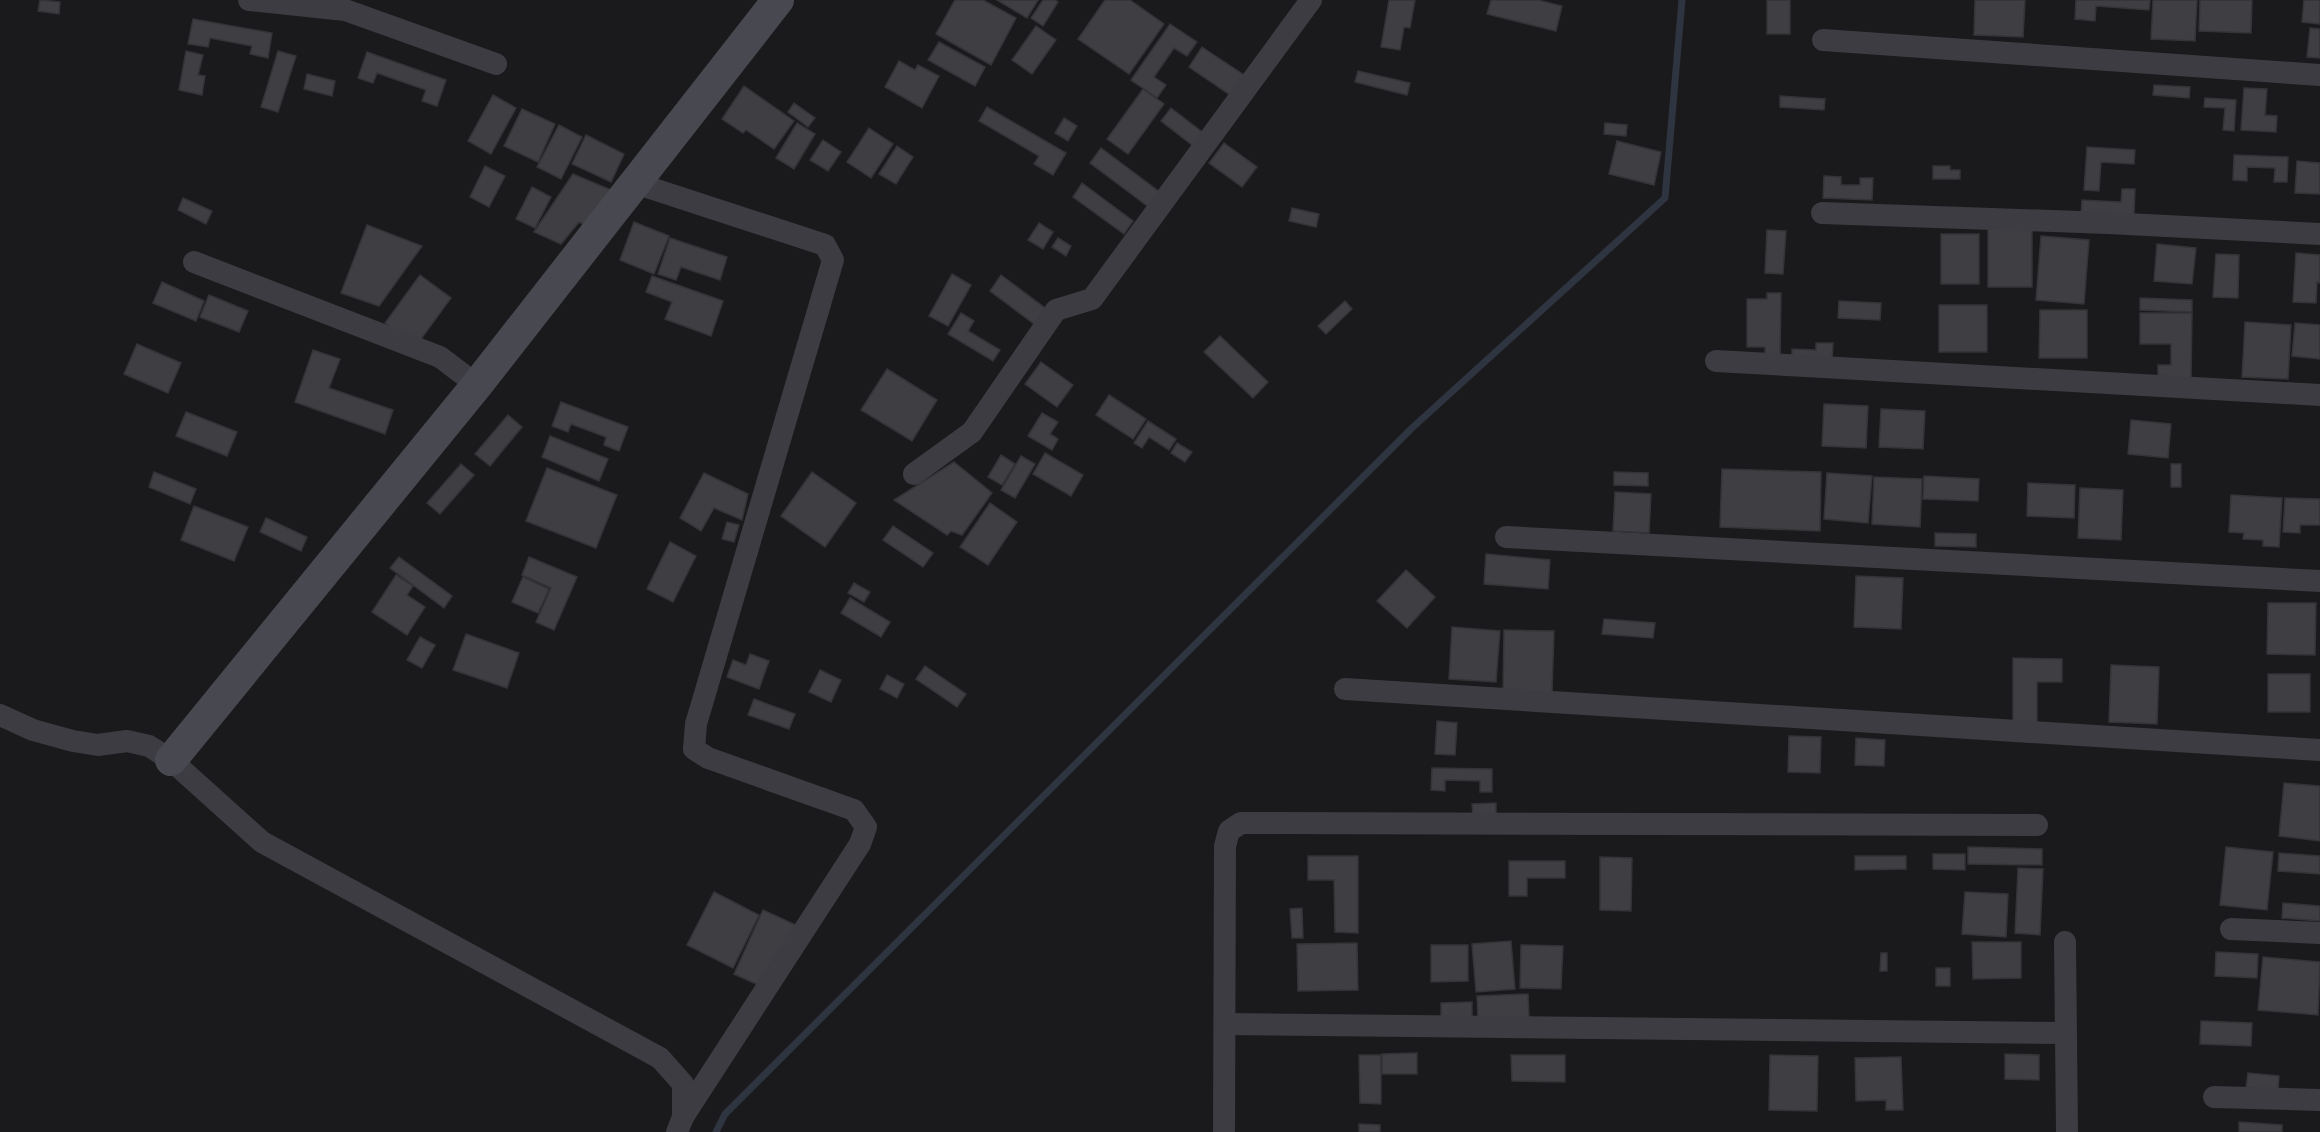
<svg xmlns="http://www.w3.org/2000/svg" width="2320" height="1132" font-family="Arial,sans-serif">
<rect width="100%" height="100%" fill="#1a191b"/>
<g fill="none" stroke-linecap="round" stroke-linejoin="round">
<polyline stroke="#2e3440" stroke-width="7" points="716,1132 725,1114 1412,428 1665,198 1682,0"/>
</g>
<g fill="#3f3e43" stroke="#343337" stroke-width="1.5">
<polygon points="40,0 60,2 59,14 38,11"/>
<polygon points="955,0 983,0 1016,18 991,65 936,34"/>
<polygon points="997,0 1038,0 1027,18"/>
<polygon points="1043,0 1055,0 1058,2 1043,26 1031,18"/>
<polygon points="1105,0 1130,0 1164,24 1129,74 1078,39"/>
<polygon points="1389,0 1415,0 1410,28 1404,27 1400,50 1381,47"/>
<polygon points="1491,0 1538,0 1562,6 1556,31 1487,14"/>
<rect x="1767" y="0" width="23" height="34"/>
<polygon points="1975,0 2025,0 2023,37 1974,35"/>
<polygon points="2076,0 2150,0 2149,10 2096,6 2095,21 2075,19"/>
<polygon points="2153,0 2197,0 2195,41 2151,39"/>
<polygon points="2200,0 2252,0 2251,33 2199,31"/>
<polygon points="2304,0 2320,0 2320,24 2302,22"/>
<polygon points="193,19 272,33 268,58 250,54 252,46 210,38 208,47 188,44"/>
<polygon points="1170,24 1197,42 1187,56 1174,48 1154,77 1166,85 1157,98 1131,80"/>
<polygon points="1036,26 1056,40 1032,74 1012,60"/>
<polygon points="2310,28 2320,29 2320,58 2307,57"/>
<polygon points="939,42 985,67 975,86 928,60"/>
<polygon points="1202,47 1247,77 1233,97 1189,67"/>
<polygon points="186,51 203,55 198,75 205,76 202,95 179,90"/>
<polygon points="278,51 296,56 278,112 261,107"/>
<polygon points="367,52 446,80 437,106 422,101 426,90 377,73 373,83 358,78"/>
<polygon points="899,61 915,70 918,65 939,76 922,108 885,87"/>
<polygon points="1358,71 1410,83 1407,95 1355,82"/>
<polygon points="307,74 335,81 332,96 304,89"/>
<polygon points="2154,85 2190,87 2189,98 2153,95"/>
<polygon points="744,86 794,121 774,149 746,130 743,133 722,119"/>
<polygon points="2244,88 2267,89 2265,115 2277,116 2276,132 2241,130"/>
<polygon points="1143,89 1164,104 1128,154 1107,139"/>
<polygon points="493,95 516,108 491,154 468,141"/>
<polygon points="1780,96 1825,99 1824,110 1780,107"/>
<polygon points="2205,98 2236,100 2234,131 2223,130 2225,108 2204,107"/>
<polygon points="794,103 815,118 808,127 788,112"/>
<polygon points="987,107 1066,153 1053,175 1034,164 1039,156 979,121"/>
<polygon points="1171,108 1206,135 1196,148 1161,121"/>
<polygon points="522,109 555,124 538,162 504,146"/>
<polygon points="1064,118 1077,126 1068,141 1055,133"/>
<polygon points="797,123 815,134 794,169 776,158"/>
<polygon points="1605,123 1627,125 1626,136 1604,134"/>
<polygon points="559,125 582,137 561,179 537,167"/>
<polygon points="869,128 893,144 871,178 847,162"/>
<polygon points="586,135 624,154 611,182 572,164"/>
<polygon points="823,140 841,152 828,171 810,160"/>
<polygon points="1617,141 1661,152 1654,185 1609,174"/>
<polygon points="1224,143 1257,167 1242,187 1209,163"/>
<polygon points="897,146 913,157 896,184 879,174"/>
<polygon points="2087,147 2135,150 2134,164 2101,162 2099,191 2084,190"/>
<polygon points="1101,148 1161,193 1150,208 1090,163"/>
<polygon points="2234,155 2288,157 2287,182 2274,182 2275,168 2247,167 2247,181 2233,180"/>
<polygon points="2297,161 2320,163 2320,194 2295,193"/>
<polygon points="485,166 505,176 489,207 470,197"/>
<polygon points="1933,166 1950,166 1950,170 1960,170 1960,179 1933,179"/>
<polygon points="573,174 616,192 590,228 579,222 561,244 534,232"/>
<polygon points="1824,176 1841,177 1841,185 1860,185 1860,178 1873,178 1872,200 1823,198"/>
<polygon points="1082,183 1133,221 1124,234 1073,197"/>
<polygon points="532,187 551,197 535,228 516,219"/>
<polygon points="2122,189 2135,189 2134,216 2081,215 2082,200 2121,202"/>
<polygon points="183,198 212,211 206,224 178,210"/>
<polygon points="1292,208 1319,214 1316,227 1289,221"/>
<polygon points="634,222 669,236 654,274 620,260"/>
<polygon points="1039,223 1053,232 1043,249 1028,240"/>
<polygon points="367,225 422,246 379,306 341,293"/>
<rect x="1988" y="228" width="44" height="59"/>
<polygon points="1767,230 1786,231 1783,274 1765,273"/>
<rect x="1941" y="234" width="38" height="50"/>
<polygon points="2041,236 2089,240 2084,304 2036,300"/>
<polygon points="670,238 727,257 720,280 681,267 676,280 658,274"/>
<polygon points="1058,238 1071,246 1066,256 1052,247"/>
<polygon points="2157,244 2196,248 2192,284 2154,281"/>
<polygon points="2296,253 2320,255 2320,283 2317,282 2316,303 2293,302"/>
<polygon points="2216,254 2239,255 2238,298 2213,297"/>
<polygon points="952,274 971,285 948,326 929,316"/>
<polygon points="420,275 451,298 416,346 385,323"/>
<polygon points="1001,275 1049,311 1038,327 990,291"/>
<polygon points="652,276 723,301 711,336 665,319 672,302 646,292"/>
<polygon points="162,282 204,301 196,321 153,303"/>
<polygon points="1767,293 1781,293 1780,357 1765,357 1765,347 1747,347 1747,299 1767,299"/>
<polygon points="209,295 248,311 239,332 200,317"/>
<polygon points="2140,298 2192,300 2192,312 2140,310"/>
<polygon points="1345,301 1352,309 1326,334 1318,326"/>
<polygon points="1839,301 1881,303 1880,320 1838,318"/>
<rect x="1939" y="305" width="48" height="47"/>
<polygon points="2040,310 2087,310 2087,358 2039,358"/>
<polygon points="961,313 974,321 968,331 1000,350 993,361 948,334"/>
<polygon points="2140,313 2192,313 2191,381 2158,380 2158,365 2171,365 2171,344 2140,344"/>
<polygon points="2245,322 2291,325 2288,379 2242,377"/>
<polygon points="2295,323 2320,325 2320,359 2292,356"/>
<polygon points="1220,336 1268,382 1253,398 1204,352"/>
<polygon points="1816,343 1833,343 1832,362 1792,360 1792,349 1816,350"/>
<polygon points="137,344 181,363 168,393 124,374"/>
<polygon points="313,350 340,359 329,388 393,410 385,434 295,402"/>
<polygon points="1041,362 1073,385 1057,407 1025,384"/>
<polygon points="887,369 937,400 912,441 861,410"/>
<polygon points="1109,395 1146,419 1133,439 1096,415"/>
<polygon points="561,402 628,427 619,451 604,445 606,437 571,424 568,432 552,426"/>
<polygon points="1824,404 1868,406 1866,448 1822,446"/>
<polygon points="1881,409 1925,411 1923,449 1879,447"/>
<polygon points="186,412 237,432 227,456 176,436"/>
<polygon points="1042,413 1058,422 1050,434 1058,439 1052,450 1028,436"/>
<polygon points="508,415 522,427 490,466 475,454"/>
<polygon points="2131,420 2171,424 2168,458 2128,454"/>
<polygon points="1148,421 1176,439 1169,450 1149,437 1142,448 1134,443"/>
<polygon points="550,436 608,459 599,481 542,457"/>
<polygon points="1177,443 1192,452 1185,462 1171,453"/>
<polygon points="1045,453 1083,475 1071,496 1033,474"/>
<polygon points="1001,455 1015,464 1002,485 988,477"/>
<polygon points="1021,456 1035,464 1015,498 1001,490"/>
<polygon points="954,462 992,493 962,535 951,531 947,535 894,500"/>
<polygon points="461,464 474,475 440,514 427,503"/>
<rect x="2171" y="464" width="10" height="23"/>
<polygon points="547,468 617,495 596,548 526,521"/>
<polygon points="1722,469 1821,472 1820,531 1720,527"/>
<polygon points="154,472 196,489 190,504 149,487"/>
<polygon points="812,472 856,503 825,547 781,516"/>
<polygon points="1614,472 1648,473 1648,486 1614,485"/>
<polygon points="704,473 748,494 742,520 714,508 701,531 680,518"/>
<polygon points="1827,473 1872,476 1868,523 1824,519"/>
<polygon points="1924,476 1979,479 1978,501 1923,499"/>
<polygon points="1874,477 1922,479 1920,527 1872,524"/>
<polygon points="2028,483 2075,485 2074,518 2027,516"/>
<polygon points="2080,488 2123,490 2121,540 2078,538"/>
<polygon points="1615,492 1651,494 1649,533 1613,531"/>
<polygon points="2231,495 2282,498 2279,547 2263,546 2263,540 2243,539 2244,533 2229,532"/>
<polygon points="2285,498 2320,499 2320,525 2300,525 2300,533 2283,532"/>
<polygon points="990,503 1017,522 988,565 960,547"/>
<polygon points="194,506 248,527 234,561 181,540"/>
<polygon points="266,518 307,537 301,551 260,532"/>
<polygon points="727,522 739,525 734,542 722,539"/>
<polygon points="893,526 933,553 923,567 883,540"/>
<polygon points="1935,533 1976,534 1976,547 1935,546"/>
<polygon points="670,542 696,556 673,602 647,589"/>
<polygon points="1486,554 1550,560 1548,589 1484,584"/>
<polygon points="399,557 452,596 444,608 390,568"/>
<polygon points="529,557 577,577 554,630 536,622 551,588 522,575"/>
<polygon points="1406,570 1435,597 1407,628 1377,601"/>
<polygon points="396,575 413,586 407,595 425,607 407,635 372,612"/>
<polygon points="1856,576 1903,578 1901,629 1854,627"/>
<polygon points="523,577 549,589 538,613 512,602"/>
<polygon points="854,583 870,592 864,602 848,593"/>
<polygon points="850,598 890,622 881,637 841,613"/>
<polygon points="2268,603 2316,603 2315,655 2267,654"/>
<polygon points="1604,619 1655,623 1653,638 1602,634"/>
<polygon points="1452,627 1500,631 1496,682 1449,679"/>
<polygon points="1504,630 1554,631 1552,694 1503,692"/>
<polygon points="466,634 519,653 507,688 453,670"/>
<polygon points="420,637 435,645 422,668 407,660"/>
<polygon points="750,654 769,661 759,689 727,677 733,660 746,665"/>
<polygon points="2013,658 2062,659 2062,682 2037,682 2037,726 2013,726"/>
<polygon points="2111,665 2159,667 2157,724 2109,722"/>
<polygon points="925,666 966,694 957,707 916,679"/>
<polygon points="820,670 841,680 831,702 809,692"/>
<rect x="2268" y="674" width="42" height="38"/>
<polygon points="887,675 904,684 897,698 880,689"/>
<polygon points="754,699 795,714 789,729 748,715"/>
<polygon points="1437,721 1457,723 1455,755 1435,754"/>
<polygon points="1789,736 1821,737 1820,773 1788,772"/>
<polygon points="1856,738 1885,740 1884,766 1855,765"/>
<polygon points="1432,768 1492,769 1492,792 1480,792 1480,781 1445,780 1445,791 1431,790"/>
<polygon points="2284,783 2320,786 2320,841 2279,836"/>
<polygon points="1496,803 1496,815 1473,816 1472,804"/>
<polygon points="1968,847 2042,849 2042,865 1968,864"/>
<polygon points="2226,847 2273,852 2267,910 2220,905"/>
<polygon points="2279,853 2320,856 2320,874 2278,871"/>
<polygon points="1933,854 1965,854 1965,870 1933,869"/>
<polygon points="1308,856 1358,856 1358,933 1335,932 1334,880 1308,880"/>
<polygon points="1855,856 1906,856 1906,869 1855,870"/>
<polygon points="1600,857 1632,858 1631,911 1600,910"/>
<polygon points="1509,861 1565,861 1565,878 1527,878 1527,896 1509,896"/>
<polygon points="2018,868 2043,869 2040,935 2015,933"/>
<polygon points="714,892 759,915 733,968 687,945"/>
<polygon points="1965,892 2008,894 2006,937 1962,934"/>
<polygon points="2283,903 2320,906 2320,921 2282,918"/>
<polygon points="1302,908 1303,938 1292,938 1290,909"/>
<polygon points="763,910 798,926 763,987 734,974"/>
<polygon points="1511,941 1515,989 1476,992 1472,944"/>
<polygon points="1972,942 2021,942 2021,978 1973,979"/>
<polygon points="1357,943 1358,990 1298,991 1297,944"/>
<polygon points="1431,945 1468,945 1468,981 1431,982"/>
<polygon points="1521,945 1563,946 1561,989 1520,988"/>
<polygon points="2216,952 2258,954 2257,978 2215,976"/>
<polygon points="1881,953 1887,953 1887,971 1880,971"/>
<polygon points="2263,957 2320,962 2318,1015 2258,1010"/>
<rect x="1936" y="968" width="14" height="18"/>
<polygon points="1528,994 1529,1018 1478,1020 1477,996"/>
<polygon points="1472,1002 1472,1021 1441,1021 1441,1003"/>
<polygon points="2201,1021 2252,1023 2251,1046 2200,1044"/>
<polygon points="1417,1053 1417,1074 1382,1074 1382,1054"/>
<polygon points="2005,1054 2039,1055 2039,1080 2005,1079"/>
<polygon points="1359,1055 1381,1055 1381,1104 1360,1103"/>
<polygon points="1511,1055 1565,1055 1565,1082 1512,1081"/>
<polygon points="1770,1055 1818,1056 1817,1111 1769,1110"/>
<polygon points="1901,1057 1903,1110 1886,1110 1886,1100 1856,1101 1855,1058"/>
<polygon points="2248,1073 2279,1076 2278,1091 2246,1088"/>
<polygon points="2239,1122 2282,1125 2282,1132 2239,1132"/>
<polygon points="1359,1124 1380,1125 1380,1132 1359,1132"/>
</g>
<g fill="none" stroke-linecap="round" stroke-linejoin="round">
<g stroke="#3c3c42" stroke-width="22">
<polyline points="249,0 345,10 496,64"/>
<polyline points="1823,40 2320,75"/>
<polyline points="635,183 825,245 833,260 696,724 694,749 708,758 854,810 866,827 860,844 683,1117"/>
<polyline points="1822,213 2108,223 2320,234"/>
<polyline points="194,262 440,357 477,385"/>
<polyline points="1716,361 2320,395"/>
<polyline points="914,474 972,432 1056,310 1092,299 1311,0"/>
<polyline points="1506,537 2320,581"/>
<polyline points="1345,689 2320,750"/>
<polyline points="0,715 33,730 73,741 98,745 127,741 149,746 171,760 262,842 660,1058 683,1084 683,1117 677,1132"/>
<polyline points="2231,929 2320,933"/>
<polyline points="2065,942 2067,1132"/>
<polyline points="1225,1024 2066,1033"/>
<polyline points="2214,1097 2320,1100"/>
<polyline points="1224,1132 1225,846 1229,831 1241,823 2037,825"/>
</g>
<polyline stroke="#484850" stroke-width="32" points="171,760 477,385 778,0"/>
</g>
</svg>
